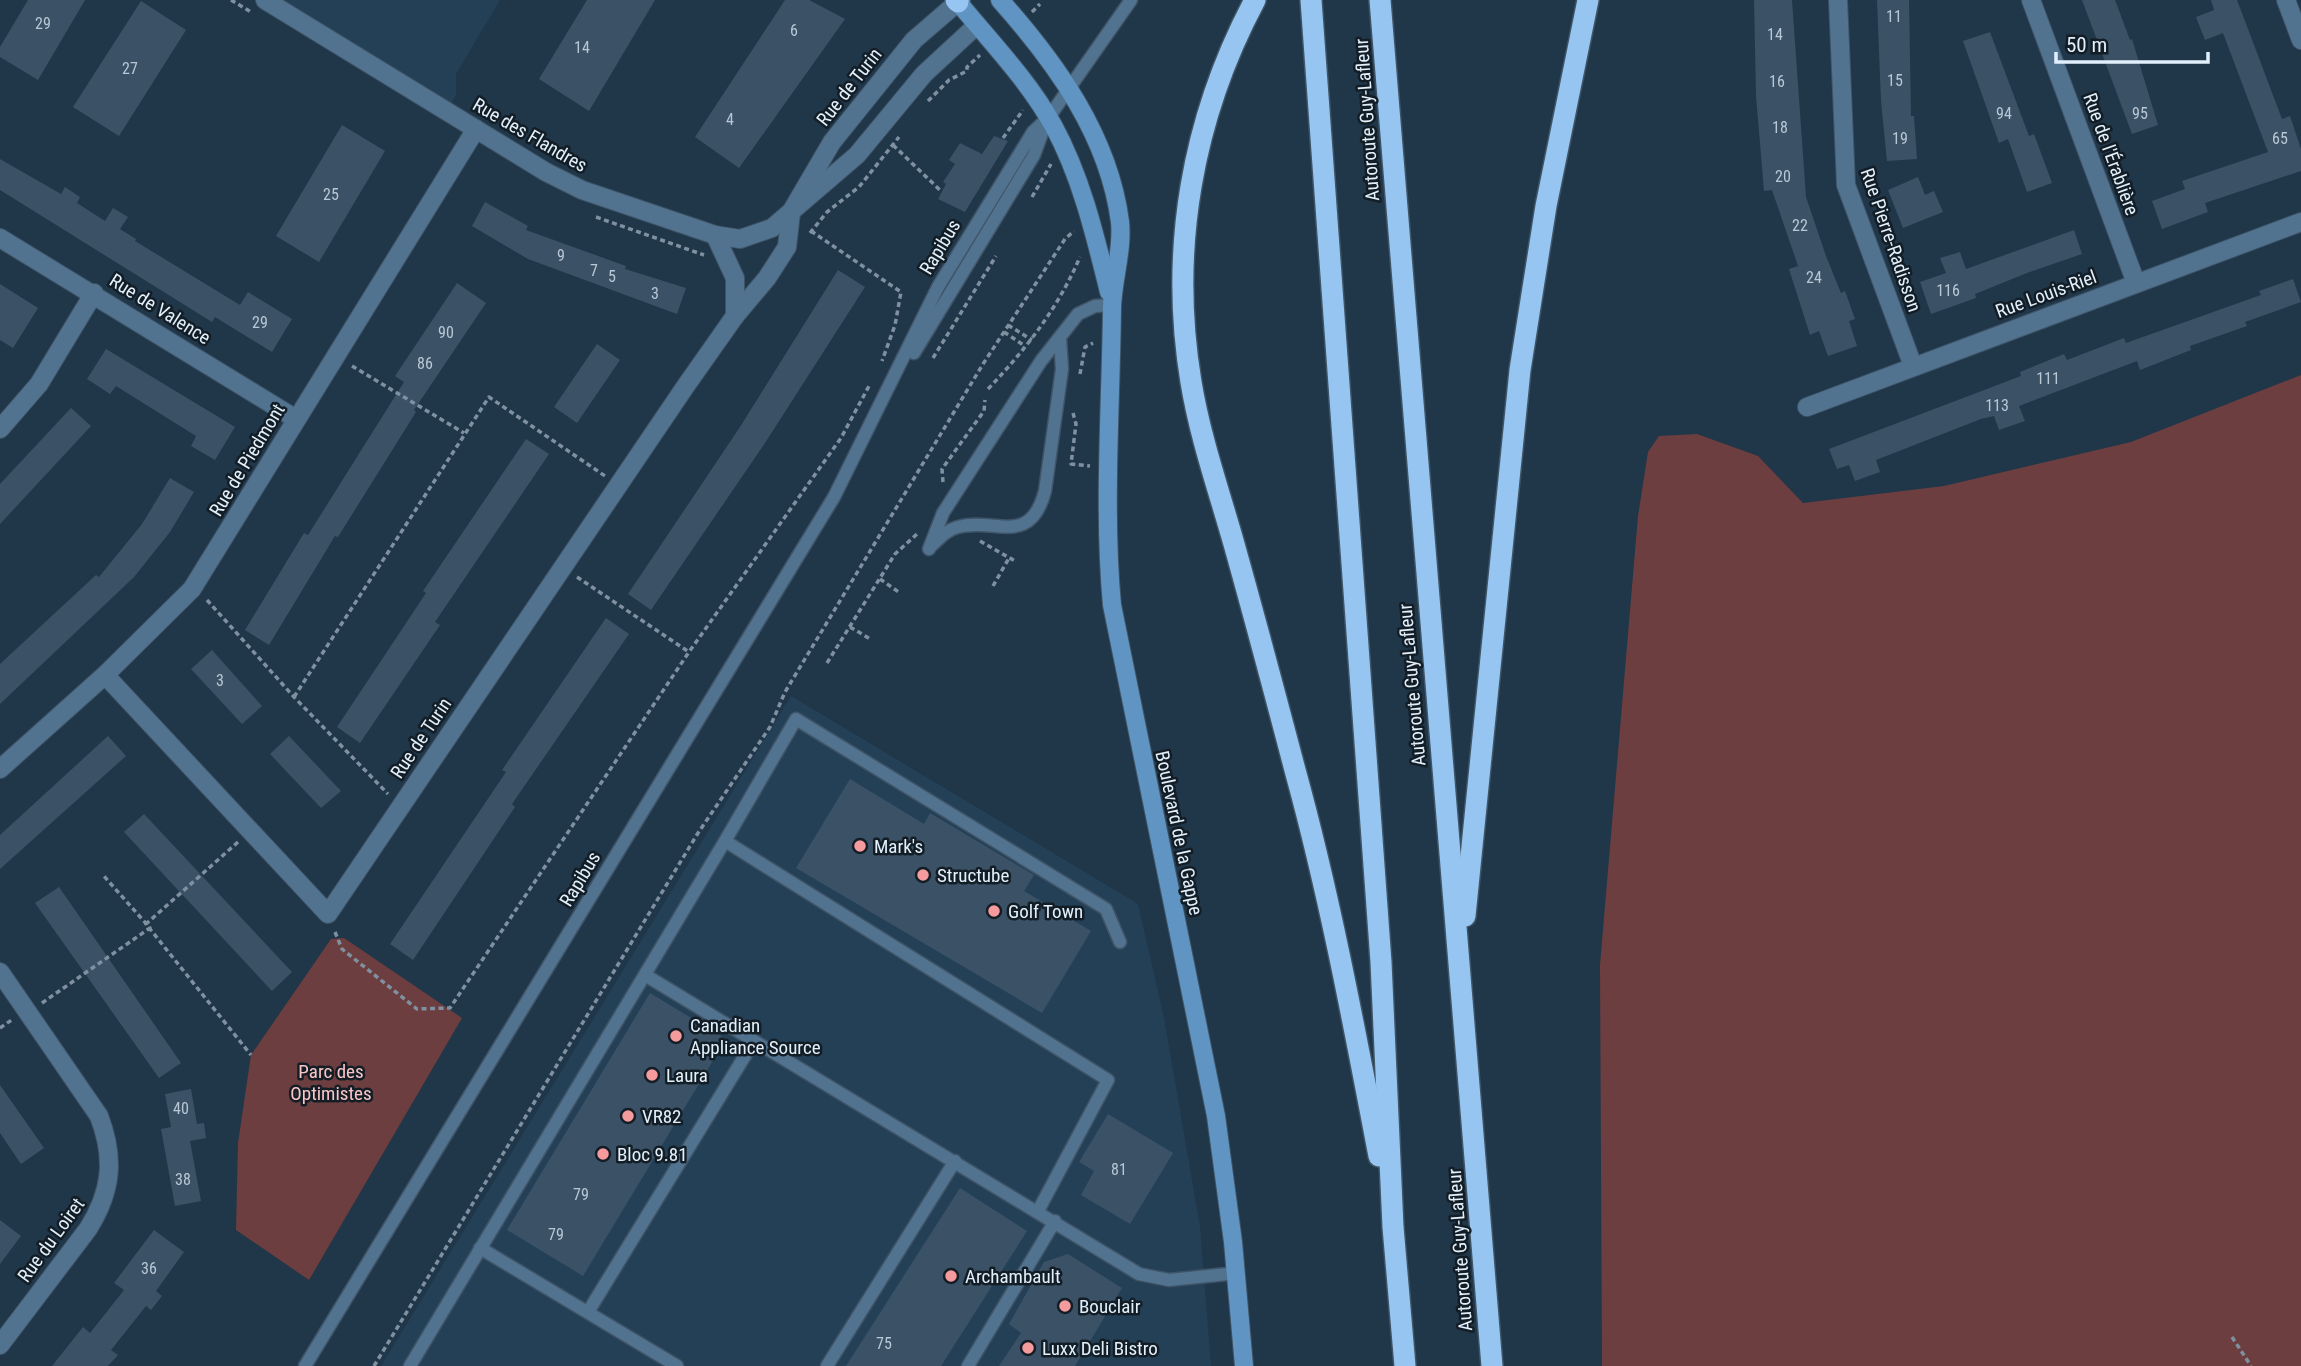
<svg xmlns="http://www.w3.org/2000/svg" width="2301" height="1366" font-family="'Roboto Condensed',sans-serif">
<rect width="100%" height="100%" fill="#203649"/>
<g fill="#244057">
<polygon points="265,0 500,0 456,74 456,95 447,111"/>
<polygon points="791,696 1138,904 1164,1018 1200,1227 1211,1366 381,1366"/>
</g>
<g fill="#6d3e3f">
<polygon points="2301,375 2301,1366 1602,1366 1600,965 1638,516 1648,452 1659,436 1697,434 1758,456 1803,503 1944,486 2131,442"/>
<polygon points="344,938 462,1018 309,1280 236,1230 238,1143 251,1055 331,939"/>
</g>
<g fill="#3b5266">
<polygon points="28,0 85,0 38,80 0,57 0,47"/>
<polygon points="587,0 655,0 589,111 539,79"/>
<polygon points="785,0 809,0 845,19 739,168 695,137"/>
<polygon points="1754,0 1792,0 1806,197 1826,256 1841,293 1845,291 1855,319 1849,321 1857,346 1828,356 1819,331 1810,335 1789,269 1798,266 1772,190 1764,191 1756,96"/>
<polygon points="1877,0 1909,0 1911,116 1914,116 1917,159 1887,161 1881,101"/>
<polygon points="2082,0 2115,0 2130,40 2132,39 2158,125 2132,134"/>
<polygon points="2211,0 2237,0 2282,119 2290,116 2301,149 2301,171 2205,203 2208,212 2162,229 2152,201 2185,189 2182,181 2268,152 2223,33 2205,40 2196,17 2214,10"/>
<polygon points="141,1 186,30 119,136 73,107"/>
<polygon points="1990,32 2029,136 2034,134 2052,183 2027,192 2008,139 1999,143 1963,41"/>
<polygon points="342,125 385,151 319,262 276,236"/>
<polygon points="994,136 1008,141 965,212 938,199 946,184 943,182 955,164 949,160 960,143 982,154"/>
<polygon points="0,159 61,194 65,187 80,197 77,203 105,221 113,208 128,217 120,229 136,239 135,241 240,305 248,292 292,319 272,352 215,317 212,322 0,190"/>
<polygon points="1918,177 1925,195 1934,191 1943,212 1903,228 1888,190"/>
<polygon points="485,202 528,226 526,230 626,266 625,269 686,288 677,314 528,259 472,226"/>
<polygon points="2074,230 2082,254 2027,273 1975,294 1976,298 1931,314 1920,282 1946,273 1940,258 1960,252 1966,269"/>
<polygon points="838,270 865,287 765,443 651,610 628,594 740,427"/>
<polygon points="2293,279 2301,302 2245,322 2247,326 2190,346 2191,350 2140,370 2137,361 2019,406 2025,421 1999,430 1994,416 1981,419 1876,460 1880,472 1855,481 1849,465 1837,469 1829,449 2021,376 2020,372 2064,354 2067,360 2124,338 2126,343 2261,295 2259,291"/>
<polygon points="457,283 486,303 414,410 416,412 338,537 335,536 269,645 245,630 304,533 308,535 404,382 395,376"/>
<polygon points="0,284 38,308 13,348 0,340"/>
<polygon points="597,344 620,360 577,423 554,407"/>
<polygon points="106,349 235,427 215,460 191,446 196,436 116,386 110,394 87,379"/>
<polygon points="71,408 91,426 0,524 0,484"/>
<polygon points="526,439 549,454 435,622 440,625 360,743 337,727 426,593 423,591"/>
<polygon points="170,478 194,492 170,532 134,577 0,704 0,664 96,575 99,577 142,524"/>
<polygon points="606,618 629,634 512,804 515,807 413,960 390,944 506,772 502,770"/>
<polygon points="212,650 262,706 242,724 191,669"/>
<polygon points="108,736 126,756 0,869 0,835"/>
<polygon points="289,736 341,791 321,808 270,754"/>
<polygon points="850,779 924,824 930,813 1034,875 1024,891 1091,931 1042,1013 796,868"/>
<polygon points="144,814 292,972 272,991 124,832"/>
<polygon points="59,887 181,1063 159,1078 35,903"/>
<polygon points="650,993 726,1039 583,1276 507,1230"/>
<polygon points="0,1085 44,1148 21,1164 0,1133"/>
<polygon points="191,1089 197,1124 204,1123 206,1138 190,1141 201,1201 175,1206 161,1129 171,1127 165,1094"/>
<polygon points="1108,1114 1173,1153 1130,1224 1081,1195 1094,1171 1079,1162"/>
<polygon points="960,1188 1027,1231 941,1366 846,1366"/>
<polygon points="0,1220 21,1236 0,1264"/>
<polygon points="154,1230 184,1252 156,1291 162,1296 151,1310 146,1306 111,1350 118,1355 108,1366 52,1366 83,1327 90,1333 124,1290 114,1283"/>
<polygon points="1068,1254 1122,1288 1075,1366 999,1366 1021,1333 1009,1324 1044,1262"/>
</g>
<g fill="none" stroke-linecap="round" stroke-linejoin="round">
<defs>
<g id="lane">
<polyline points="914,353 1034,155 1048,117"/>
<path d="M931 546C940 538 946 530 958 527 995 517 1030 548 1045 491L1062 369 1060 339"/>
<polyline points="929,549 943,513 1041,361 1078,314 1095,306 1112,305"/>
<polyline points="725,841 796,719 1106,909 1120,942"/>
<polyline points="645,975 1139,1274 1169,1280 1237,1273"/>
<polyline points="480,1248 677,1366"/>
<polyline points="588,1312 754,1041"/>
<polyline points="305,1366 834,497 938,287 1033,132 1049,117 1131,0"/>
<polyline points="410,1366 725,841 1108,1080 1038,1211"/>
<polyline points="827,1366 955,1161"/>
<polyline points="968,1366 1055,1221"/>
</g>
<g id="street">
<polyline points="265,0 546,172 582,190 715,235 740,239 772,228 857,155 924,74 977,25"/>
<polyline points="1838,0 1846,185 1913,366"/>
<polyline points="2031,0 2136,283"/>
<polyline points="2286,0 2301,40"/>
<polyline points="715,235 735,278 735,316"/>
<polyline points="0,238 296,419"/>
<polyline points="1807,407 2301,222"/>
<polyline points="0,429 39,384 94,293"/>
<polyline points="105,675 328,914 685,387 735,316 767,278 787,247 791,212 832,142 914,40 958,2"/>
<polyline points="0,769 105,675 192,589 476,129"/>
<path d="M0 972 99 1116C115 1158 112 1191 88 1229L0 1345"/>
</g>
<g id="secondary">
<path d="M961 0 958 2C990 41 1028 80 1053 125 1081 176 1095 235 1109 292"/>
<path d="M1000 0C1056 63 1109 136 1120 222 1123 249 1113 279 1112 307 1111 403 1103 510 1112 605L1216 1116 1233 1242 1244 1366"/>
</g>
<g id="highway">
<polyline points="956,0 958,2"/>
<path d="M1255 0C1192 118 1169 250 1191 382 1200 437 1219 491 1234 544 1255 619 1275 694 1295 770 1330 897 1354 1026 1379 1156"/>
<polyline points="1311,0 1381,962 1393,1227 1405,1366"/>
<polyline points="1380,0 1492,1366"/>
<polyline points="1465,916 1520,370 1546,206 1588,0"/>
</g>
</defs>
<use href="#lane" stroke="#3f5466" stroke-width="15"/>
<use href="#street" stroke="#3f5466" stroke-width="20"/>
<use href="#secondary" stroke="#3f5466" stroke-width="20"/>
<use href="#highway" stroke="#3f5466" stroke-width="24"/>
<g stroke="#7f91a1" stroke-width="3.5" stroke-dasharray="5 3.5" stroke-linecap="butt">
<polyline points="231,0 251,12"/>
<polyline points="1032,12 1040,4"/>
<polyline points="928,101 949,80 967,71 967,67 980,55"/>
<polyline points="1003,138 1023,110"/>
<polyline points="893,145 942,192"/>
<polyline points="1032,197 1051,164"/>
<polyline points="596,217 704,255"/>
<polyline points="811,231 901,292 895,325 882,361"/>
<polyline points="810,233 827,212 859,187 899,137"/>
<polyline points="1008,325 1032,340"/>
<polyline points="1004,332 1025,346"/>
<polyline points="933,358 996,256"/>
<polyline points="352,366 464,433"/>
<polyline points="1080,374 1085,347 1093,343"/>
<path d="M988 389C1027 348 1058 308 1080 257"/>
<polyline points="1073,413 1076,424 1071,464 1090,466"/>
<polyline points="943,482 942,469 984,411 985,400"/>
<polyline points="980,541 1015,561"/>
<polyline points="577,577 689,652"/>
<polyline points="880,579 900,593"/>
<polyline points="993,586 1009,558"/>
<polyline points="207,600 294,697 388,794"/>
<polyline points="850,627 872,640"/>
<polyline points="827,663 895,554 917,534"/>
<polyline points="294,697 489,397 605,476"/>
<polyline points="238,842 146,924 251,1055"/>
<polyline points="335,932 342,949 417,1009 450,1008 689,652 841,438 869,386"/>
<polyline points="42,1003 150,928 103,875"/>
<polyline points="0,1028 13,1019"/>
<polyline points="2232,1337 2251,1366"/>
<polyline points="374,1366 698,833 770,727 785,692 983,364 1065,239 1074,231"/>
</g>
<use href="#lane" stroke="#527390" stroke-width="12"/>
<use href="#street" stroke="#527390" stroke-width="18"/>
<use href="#secondary" stroke="#6095c3" stroke-width="18"/>
<use href="#highway" stroke="#95c5f0" stroke-width="21"/>
</g>
<g fill="#f59b9d" stroke="#131d26" stroke-width="2.5">
<circle cx="860" cy="846" r="7"/>
<circle cx="923" cy="875" r="7"/>
<circle cx="994" cy="911" r="7"/>
<circle cx="676" cy="1036" r="7"/>
<circle cx="652" cy="1075" r="7"/>
<circle cx="628" cy="1116" r="7"/>
<circle cx="603" cy="1154" r="7"/>
<circle cx="951" cy="1276" r="7"/>
<circle cx="1065" cy="1306" r="7"/>
<circle cx="1028" cy="1348" r="7"/>
</g>
<g text-anchor="middle" dominant-baseline="central" stroke-width="5" stroke-linejoin="round" paint-order="stroke">
<g font-size="16" fill="#b8c8d6">
<text x="1894" y="16">11</text>
<text x="43" y="23">29</text>
<text x="794" y="30">6</text>
<text x="1775" y="34">14</text>
<text x="582" y="47">14</text>
<text x="130" y="68">27</text>
<text x="1895" y="80">15</text>
<text x="1777" y="81">16</text>
<text x="2004" y="113">94</text>
<text x="2140" y="113">95</text>
<text x="730" y="119">4</text>
<text x="1780" y="127">18</text>
<text x="1900" y="138">19</text>
<text x="2280" y="138">65</text>
<text x="1783" y="176">20</text>
<text x="331" y="194">25</text>
<text x="1800" y="225">22</text>
<text x="561" y="255">9</text>
<text x="594" y="270">7</text>
<text x="612" y="276">5</text>
<text x="1814" y="277">24</text>
<text x="1948" y="290">116</text>
<text x="655" y="293">3</text>
<text x="260" y="322">29</text>
<text x="446" y="332">90</text>
<text x="425" y="363">86</text>
<text x="2048" y="378">111</text>
<text x="1997" y="405">113</text>
<text x="220" y="680">3</text>
<text x="181" y="1108">40</text>
<text x="1119" y="1169">81</text>
<text x="183" y="1179">38</text>
<text x="581" y="1194">79</text>
<text x="556" y="1234">79</text>
<text x="149" y="1268">36</text>
<text x="884" y="1343">75</text>
</g>
<g font-size="19" fill="#e2f0fc" stroke="#131d26">
<text transform="translate(849 87) rotate(-52)">Rue de Turin</text>
<text transform="translate(1367 120) rotate(-94)">Autoroute Guy-Lafleur</text>
<text transform="translate(530 135) rotate(30)">Rue des Flandres</text>
<text transform="translate(2111 154) rotate(70)">Rue de l'Érablière</text>
<text transform="translate(1891 240) rotate(71)">Rue Pierre-Radisson</text>
<text transform="translate(940 247) rotate(-59)">Rapibus</text>
<text transform="translate(2046 294) rotate(-20)">Rue Louis-Riel</text>
<text transform="translate(160 309) rotate(32)">Rue de Valence</text>
<text transform="translate(247 460) rotate(-59)">Rue de Piedmont</text>
<text transform="translate(1412 685) rotate(-95)">Autoroute Guy-Lafleur</text>
<text transform="translate(421 738) rotate(-56)">Rue de Turin</text>
<text transform="translate(1179 833) rotate(78)">Boulevard de la Gappe</text>
<text transform="translate(580 879) rotate(-59)">Rapibus</text>
<text transform="translate(51 1240) rotate(-54)">Rue du Loiret</text>
<text transform="translate(1460 1250) rotate(-94)">Autoroute Guy-Lafleur</text>
</g>
<g font-size="19" fill="#e2f0fc" stroke="#131d26" text-anchor="start">
<text x="874" y="846">Mark's</text>
<text x="937" y="875">Structube</text>
<text x="1008" y="911">Golf Town</text>
<text x="690" y="1025">Canadian<tspan x="690" dy="22">Appliance Source</tspan></text>
<text x="666" y="1075">Laura</text>
<text x="642" y="1116">VR82</text>
<text x="617" y="1154">Bloc 9.81</text>
<text x="965" y="1276">Archambault</text>
<text x="1079" y="1306">Bouclair</text>
<text x="1042" y="1348">Luxx Deli Bistro</text>
</g>
<g font-size="19" fill="#fac5c5" stroke="#131d26">
<text x="331" y="1071">Parc des<tspan x="331" dy="22">Optimistes</tspan></text>
</g>
</g>
<path d="M2056 52v10h152v-10" fill="none" stroke="#e2f0fc" stroke-width="3.5"/>
<text x="2066" y="52" font-size="21" fill="#e2f0fc" stroke="#131d26" stroke-width="5" paint-order="stroke">50 m</text>
</svg>
